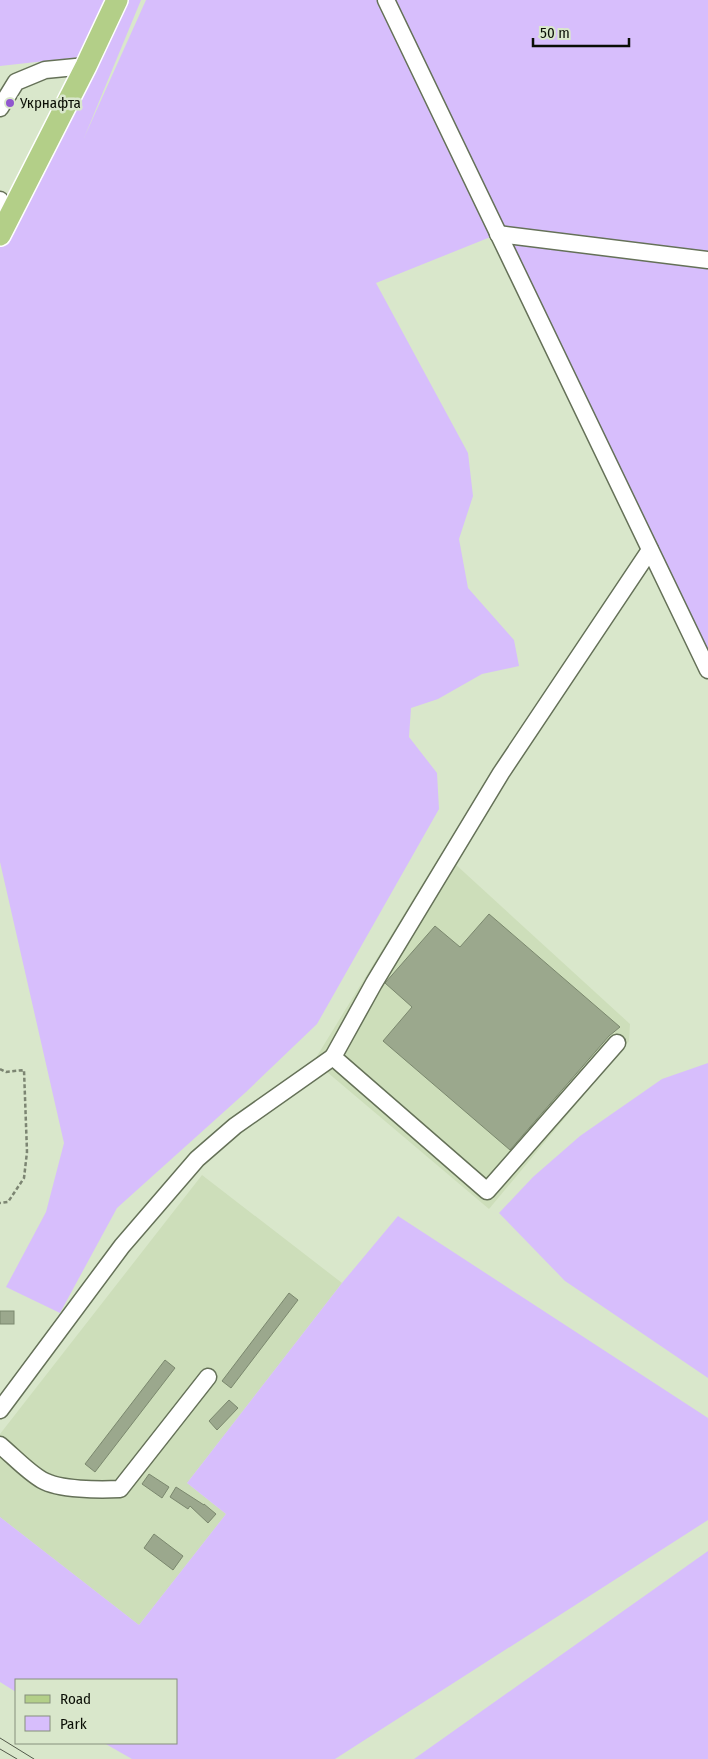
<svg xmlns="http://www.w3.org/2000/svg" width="708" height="1759" font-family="'Fira Sans Condensed',sans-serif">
<rect width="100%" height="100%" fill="#d9e7cb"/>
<g fill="#cddeba">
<polygon points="442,852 630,1024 629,1041 489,1209 314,1061"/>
<polygon points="202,1175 342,1283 187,1483 226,1514 139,1625 0,1517 0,1434"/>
</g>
<g fill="#d7befc">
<polygon points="0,0 141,0 84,138 146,0 708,0 708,670 498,234 376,283 468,453 473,496 459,539 468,588 514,640 519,666 482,674 438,699 411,708 409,737 437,773 439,809 317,1024 246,1092 117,1208 60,1313 6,1287 46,1212 64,1143 0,862 0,235 90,56 0,66"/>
<polygon points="708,1063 708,1378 565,1281 499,1213 533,1177 580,1136 662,1079"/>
<polygon points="398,1216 708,1418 708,1520 335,1759 132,1759 104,1743 176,1743 176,1680 16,1680 16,1692 0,1682 0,1517 139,1625 226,1514 187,1483 342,1283"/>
<polygon points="708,1551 708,1759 414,1759"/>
</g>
<g fill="#9ba88d" stroke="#7b886e">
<polygon points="489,914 620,1027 609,1036 510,1150 383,1041 412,1007 385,983 435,926 460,947"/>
<polygon points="289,1293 298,1300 231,1388 222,1381"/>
<rect x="0" y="1311" width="14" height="13"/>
<polygon points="165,1360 175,1368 95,1472 85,1464"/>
<polygon points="229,1400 238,1408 217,1430 209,1421"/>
<polygon points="149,1474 169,1487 162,1498 142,1484"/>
<polygon points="176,1487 204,1505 204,1504 216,1514 208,1523 190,1506 188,1509 170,1497"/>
<polygon points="154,1534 183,1556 173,1570 144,1548"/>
</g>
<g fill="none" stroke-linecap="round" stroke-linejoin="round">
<defs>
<g id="minor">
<polyline points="386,0 708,670"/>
<polyline points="0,108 16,82 45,70 86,66"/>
<polyline points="0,200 8,219"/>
<polyline points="498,234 708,260"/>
<polyline points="617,1043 487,1191 333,1057 374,983 501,773 650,550"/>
<polyline points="0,1410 122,1246 197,1159 235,1126 333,1057"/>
<path d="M0 1445C13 1456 28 1472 42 1480 59 1490 100 1490 120 1489L208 1377"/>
</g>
<polyline id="major" points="0,235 86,66 117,0"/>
</defs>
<use href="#minor" stroke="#657158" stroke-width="19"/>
<use href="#major" stroke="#fff" stroke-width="24"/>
<polyline stroke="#7c8572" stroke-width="2.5" stroke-dasharray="4 2.5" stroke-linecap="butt" points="0,1069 6,1072 24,1070 27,1152 24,1178 8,1202 0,1203"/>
<use href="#minor" stroke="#fff" stroke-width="16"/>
<use href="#major" stroke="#b3cf88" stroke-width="21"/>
<g stroke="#52594a" stroke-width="1">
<polyline points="0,1738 34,1759"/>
<polyline points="0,1749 17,1759"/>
</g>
</g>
<circle fill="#9057ce" stroke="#d9e7cb" stroke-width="2" cx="10" cy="103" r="5"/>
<g text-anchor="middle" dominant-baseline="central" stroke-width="5" stroke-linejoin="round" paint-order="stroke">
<g font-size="15" fill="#0a0e05" stroke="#d9e7cb" text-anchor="start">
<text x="20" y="103">Укрнафта</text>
</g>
</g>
<rect x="15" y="1679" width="162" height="65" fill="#d9e7cb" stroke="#86907c"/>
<rect x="25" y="1695" width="25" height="8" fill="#b3cf88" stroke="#86907c"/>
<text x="60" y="1704" font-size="15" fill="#0a0e05">Road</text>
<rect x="25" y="1716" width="25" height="15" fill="#d7befc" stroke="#86907c"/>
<text x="60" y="1729" font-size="15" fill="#0a0e05">Park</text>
<path d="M533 38v8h96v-8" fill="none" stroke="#0a0e05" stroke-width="2.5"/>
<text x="540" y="38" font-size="15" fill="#0a0e05" stroke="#d9e7cb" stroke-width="4" paint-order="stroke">50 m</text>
</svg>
